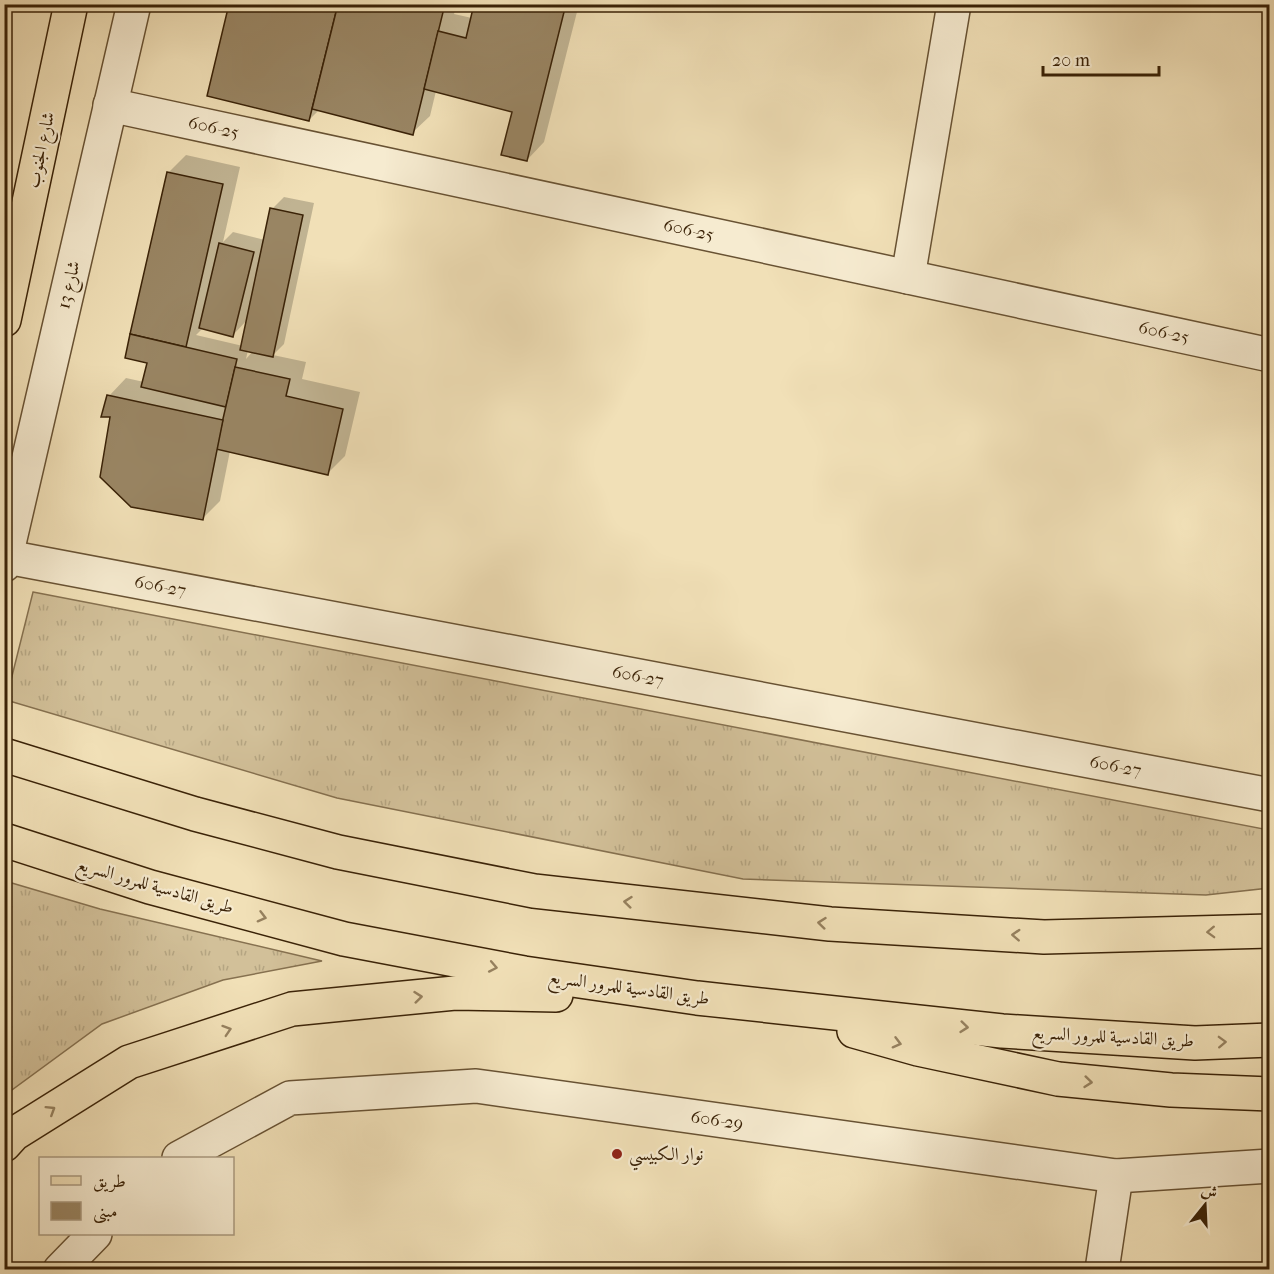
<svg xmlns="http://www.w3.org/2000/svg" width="1274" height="1274" font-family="'IM FELL French Canon',Amiri,serif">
<defs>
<pattern id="grass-tufts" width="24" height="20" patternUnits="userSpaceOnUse" patternTransform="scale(1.5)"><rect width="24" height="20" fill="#d2c099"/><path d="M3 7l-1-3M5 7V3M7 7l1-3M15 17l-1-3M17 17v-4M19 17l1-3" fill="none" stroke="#b5a582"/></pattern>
</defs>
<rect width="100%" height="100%" fill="#f1e0b7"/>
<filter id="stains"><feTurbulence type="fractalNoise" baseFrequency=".00333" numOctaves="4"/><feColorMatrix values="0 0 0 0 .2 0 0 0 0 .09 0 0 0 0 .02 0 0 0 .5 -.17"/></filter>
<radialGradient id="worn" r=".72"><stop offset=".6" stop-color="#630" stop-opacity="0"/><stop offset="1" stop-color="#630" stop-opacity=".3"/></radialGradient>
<g fill="url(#grass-tufts)" stroke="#867150" stroke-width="1.5">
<polygon points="33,592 1269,830 1269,888 1206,895 743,879 337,798 6,700"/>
<polygon points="5,881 100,909 322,961 223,980 102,1024 5,1095"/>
</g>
<g fill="#0003" fill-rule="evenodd">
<polygon points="231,4 457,4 454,14 472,18 476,4 579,4 544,142 527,160 514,111 436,91 430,116 412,133 319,110 309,120"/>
<path d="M186 155 240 167 223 242 233 232 265 240 272 209 284 197 314 203 284 344 273 355 306 362 302 379 360 392 345 456 328 473 230 451 220 501 202 519 112 415 109 396 126 378 144 382 148 362 127 357 169 172ZM248 319 243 346 196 335 203 328 233 335ZM248 350 253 351 246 359Z"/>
</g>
<g fill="#998563" stroke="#3a2207" stroke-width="1.5">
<polygon points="229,4 338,4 309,121 207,96"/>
<polygon points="338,4 445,4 413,135 312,109"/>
<polygon points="474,4 566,4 527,161 501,155 512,112 424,89 438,31 466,38"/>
<polygon points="167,172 223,184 186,347 130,334"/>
<polygon points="270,208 303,215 273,357 240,350"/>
<polygon points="219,243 254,252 233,337 199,328"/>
<polygon points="130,334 237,359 226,407 141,387 147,363 125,358"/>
<polygon points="235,367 290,379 286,396 343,409 328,475 216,449"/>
<polygon points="107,395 223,420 203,520 131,507 100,477 110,417 101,417"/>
</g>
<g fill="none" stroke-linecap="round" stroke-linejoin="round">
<defs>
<g id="minor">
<path id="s1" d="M110 105 1270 355"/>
<polyline points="908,277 954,4"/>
<path id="s2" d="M7 557 1270 795"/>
<polyline points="4,565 134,4"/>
<path id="s3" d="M179 1158 290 1098 476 1086 1116 1176 1270 1166"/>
<polyline points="60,1270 95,1234"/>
<polyline points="1102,1270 1116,1176"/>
</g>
<polyline id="major" points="4,320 71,4"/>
<g id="highway">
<polyline points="4,755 195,814 338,852 534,891 830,924 1044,937 1270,931"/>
<polyline points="4,840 150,887 344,939 524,973 697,998 1002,1031 1195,1043 1270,1040"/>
<polyline points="854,1031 918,1049 1058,1079 1171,1090 1270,1094"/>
<polyline points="4,1145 14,1134 129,1062 292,1009 455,993 556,995"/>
</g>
</defs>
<use href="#minor" stroke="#685233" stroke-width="36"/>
<use href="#major" stroke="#3a2207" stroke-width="36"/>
<use href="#highway" stroke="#3a2207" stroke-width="36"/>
<use href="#minor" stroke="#f6ebd0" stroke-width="33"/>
<use href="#major" stroke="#f1e0b7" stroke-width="33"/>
<use href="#highway" stroke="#f1e0b7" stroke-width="33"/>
</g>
<defs><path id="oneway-chevron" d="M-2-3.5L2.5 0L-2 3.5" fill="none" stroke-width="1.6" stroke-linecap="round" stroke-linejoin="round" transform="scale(1.5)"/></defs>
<g stroke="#96815f">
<use href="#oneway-chevron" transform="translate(628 902) rotate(-174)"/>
<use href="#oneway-chevron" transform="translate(262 917) rotate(15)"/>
<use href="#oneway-chevron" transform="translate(822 923) rotate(-174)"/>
<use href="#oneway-chevron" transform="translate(1211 932) rotate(178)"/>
<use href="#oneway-chevron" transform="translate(1016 935) rotate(-177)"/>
<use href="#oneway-chevron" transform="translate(493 967) rotate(11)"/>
<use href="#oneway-chevron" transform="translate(418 997) rotate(-6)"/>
<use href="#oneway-chevron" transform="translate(964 1027) rotate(6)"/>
<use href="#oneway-chevron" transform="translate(227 1030) rotate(-18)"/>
<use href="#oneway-chevron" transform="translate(1222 1042) rotate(-2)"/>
<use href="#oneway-chevron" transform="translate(897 1043) rotate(15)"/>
<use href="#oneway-chevron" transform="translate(1088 1082) rotate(6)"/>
<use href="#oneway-chevron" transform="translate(51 1110) rotate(-32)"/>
</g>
<circle fill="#8f2418" stroke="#f6ebd0" stroke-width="2" cx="617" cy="1154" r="6"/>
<g text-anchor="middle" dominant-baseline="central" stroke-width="4.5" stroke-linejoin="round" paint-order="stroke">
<g font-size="18" fill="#3a2207" stroke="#f6ebd0">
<text stroke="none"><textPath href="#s1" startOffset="106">606-25</textPath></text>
<text transform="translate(41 150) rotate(-78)">شارع الجنوب</text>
<text stroke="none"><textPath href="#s1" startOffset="592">606-25</textPath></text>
<text transform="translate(69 285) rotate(-77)">شارع 13</text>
<text stroke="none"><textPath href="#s1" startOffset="1078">606-25</textPath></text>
<text stroke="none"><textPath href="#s2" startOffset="156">606-27</textPath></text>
<text stroke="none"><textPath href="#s2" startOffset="642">606-27</textPath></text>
<text stroke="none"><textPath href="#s2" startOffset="1128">606-27</textPath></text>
<text transform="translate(155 886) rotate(16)">طريق القادسية للمرور السريع</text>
<text transform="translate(629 988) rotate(8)">طريق القادسية للمرور السريع</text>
<text transform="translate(1113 1037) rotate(3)">طريق القادسية للمرور السريع</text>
<text stroke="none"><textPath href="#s3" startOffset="556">606-29</textPath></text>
</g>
<g font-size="18" fill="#3a2207" stroke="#f6ebd0" text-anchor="start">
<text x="629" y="1154">نوار الكبيسي</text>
</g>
</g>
<rect width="1274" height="1274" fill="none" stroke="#f1e0b7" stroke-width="24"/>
<rect x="6" y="6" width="1262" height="1262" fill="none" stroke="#3a2207" stroke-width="3"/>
<rect x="12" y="12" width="1250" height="1250" fill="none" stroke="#3a2207" stroke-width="1.5"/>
<rect x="39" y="1157" width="195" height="78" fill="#f6ebd0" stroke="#ab9b80" stroke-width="1.5"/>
<rect x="51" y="1176" width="30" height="9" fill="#f1e0b7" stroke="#ab9b80" stroke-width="1.5"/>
<text x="93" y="1187" font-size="18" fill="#3a2207">طريق</text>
<rect x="51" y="1202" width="30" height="18" fill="#998563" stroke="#ab9b80" stroke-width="1.5"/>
<text x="93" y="1217" font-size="18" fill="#3a2207">مبنى</text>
<g transform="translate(1205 1205) rotate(18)" stroke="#f6ebd0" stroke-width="4.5" paint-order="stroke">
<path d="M0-4.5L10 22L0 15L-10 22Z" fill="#3a2207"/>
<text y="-9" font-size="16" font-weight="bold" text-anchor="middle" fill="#3a2207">ش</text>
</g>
<path d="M1043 66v9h116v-9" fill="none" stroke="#3a2207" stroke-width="3"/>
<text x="1052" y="66" font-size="18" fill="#3a2207" stroke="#f6ebd0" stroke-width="4.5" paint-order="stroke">20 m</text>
<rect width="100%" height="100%" filter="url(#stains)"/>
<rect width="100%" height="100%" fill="url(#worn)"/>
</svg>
